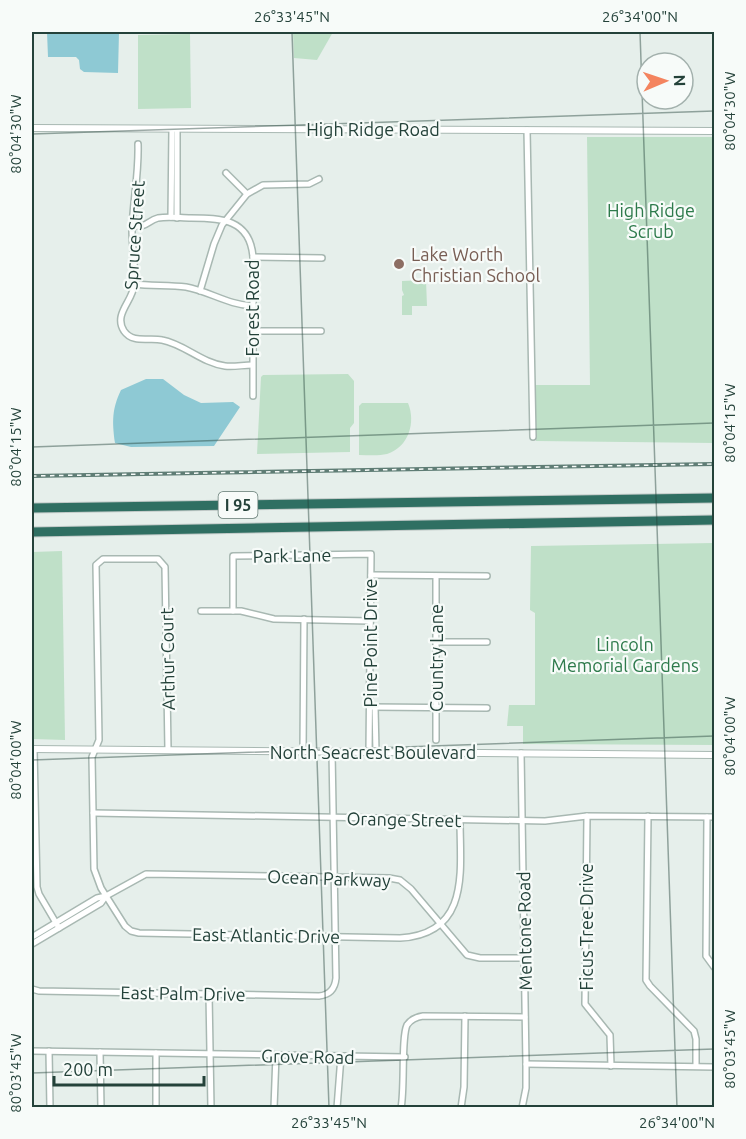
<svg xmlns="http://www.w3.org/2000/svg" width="746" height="1139" font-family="Ubuntu,sans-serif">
<rect width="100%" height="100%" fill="#e6efeb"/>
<g fill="#bfe0c8">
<polygon points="293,32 333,32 317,60 294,58"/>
<polygon points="190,34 191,108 138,109 138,35"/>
<polygon points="587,137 714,137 714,443 536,441 535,385 590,385"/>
<polygon points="426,280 427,306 412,306 412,315 402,315 402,296 404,295 402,290 402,281"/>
<polygon points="348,374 354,381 354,423 350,428 350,452 257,454 261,377 263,375"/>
<path d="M362 403H408C416 422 409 447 387 454 379 456 368 455 359 455V406Z"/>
<polygon points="714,543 714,745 523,744 523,726 507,726 509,705 535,705 535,613 530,610 531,546"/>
<polygon points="62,551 65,740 32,739 32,552"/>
</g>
<g fill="#8ec9d4">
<polygon points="47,32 119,32 118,73 84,72 80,69 79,60 76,57 48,57"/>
<path d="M146 379H163L184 395 201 403 233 402 240 407 214 446 131 447 115 443C112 421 112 409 121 390Z"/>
</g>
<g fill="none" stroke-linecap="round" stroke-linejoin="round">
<defs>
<g id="minor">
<polyline points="527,130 533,437"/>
<path d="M138 144C139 174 133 200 132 230 132 248 136 267 134 285 133 301 113 314 124 331 133 344 149 337 162 340 184 344 202 363 225 366 234 367 243 365 252 365"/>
<polyline points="226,173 247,194"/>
<polyline points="171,217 172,129"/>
<polyline points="177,218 177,129"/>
<path d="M132 226C147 228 147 221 158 218 169 216 180 218 191 218 221 218 250 219 253 257V396"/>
<polyline points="253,257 322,258"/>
<path d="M134 284C151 286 169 285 186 287 209 291 228 305 253 306"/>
<polyline points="200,291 214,244 222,225 247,194 263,185 309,184 319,179"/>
<polyline points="252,331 321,331"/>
<polyline points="371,575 487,576"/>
<polyline points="201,611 241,611 274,619 369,621"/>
<polyline points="233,611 233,556 371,554 369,752"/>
<polyline points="436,642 487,642"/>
<polyline points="370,707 487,708"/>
<polyline points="375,707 376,752"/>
<polyline points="436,740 436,576"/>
<polyline points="34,749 37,887 39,894 59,928"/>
<path d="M168 750 165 567 158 559H103L96 565 99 740 92 757 94 869 101 888 125 926 131 931 139 933 400 938C471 934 460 870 460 820"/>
<polyline points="303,751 304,619"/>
<polyline points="521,753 526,1064 526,1088 522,1108"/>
<polyline points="93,813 545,821 587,816 714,817"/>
<polyline points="587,816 585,1004 610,1035 611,1066"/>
<polyline points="648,816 646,980 650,986 694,1031 696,1039 696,1066"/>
<polyline points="707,817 706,956 714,967"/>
<polyline points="32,937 97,898 106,896"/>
<polyline points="32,944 101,903 106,896 146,874 389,878 400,880 411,889 467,955 480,958 524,958"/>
<path d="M32 989 39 991 319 996C329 995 335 989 336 978L332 752"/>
<polyline points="209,994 211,1108"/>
<polyline points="32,1051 405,1057"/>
<polyline points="49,1051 50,1108"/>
<polyline points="100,1052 101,1108"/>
<polyline points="156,1053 156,1108"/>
<polyline points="526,1064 714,1067"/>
<polyline points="274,1108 276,1055"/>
<polyline points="337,1108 341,1056"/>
<path d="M401 1108C405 1088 401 1038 407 1025 411 1019 416 1017 423 1016L525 1017"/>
<polyline points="461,1108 464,1087 465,1016"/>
</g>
<g id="tertiary">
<polyline points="32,128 714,131"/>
<polyline points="32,749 714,755"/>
</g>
<g id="motorway">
<polyline points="32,508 714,498"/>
<polyline points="32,532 714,520"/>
</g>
</defs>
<use href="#minor" stroke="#a8b8b2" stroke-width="8"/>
<use href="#tertiary" stroke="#a8b8b2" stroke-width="8"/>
<use href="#motorway" stroke="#c2cac8" stroke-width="11"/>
<use href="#minor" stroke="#fff" stroke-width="5"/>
<use href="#tertiary" stroke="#fff" stroke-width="6"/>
<use href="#motorway" stroke="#2f6f62" stroke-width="9"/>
<defs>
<polyline id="rail" points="32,476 714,464"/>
</defs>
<use href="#rail" stroke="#5f7d75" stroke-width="4"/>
<use href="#rail" stroke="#f7fbf9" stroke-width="1.5" stroke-dasharray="4.5" stroke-linecap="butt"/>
</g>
<path fill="none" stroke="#24423a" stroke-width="1.5" stroke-opacity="0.45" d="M292 32 329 1108M640 32 677 1108M32 134 714 111M32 447 714 423M32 760 714 736M32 1073 714 1049"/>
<circle fill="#8d6e63" stroke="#f7fbf9" stroke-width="2" cx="399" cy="264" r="6"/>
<g text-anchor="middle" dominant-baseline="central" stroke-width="4.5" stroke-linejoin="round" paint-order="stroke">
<rect fill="#f7fbf9" stroke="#637a73" stroke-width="1.5" x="218.5" y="492" width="39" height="26" rx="4.5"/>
<g font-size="16" font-weight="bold" fill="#24423a">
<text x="238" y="505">I 95</text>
</g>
<g font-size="18" fill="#24423a" stroke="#f7fbf9">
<text x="373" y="129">High Ridge Road</text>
<text transform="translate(134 235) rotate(-86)">Spruce Street</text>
<text transform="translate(252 308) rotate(-90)">Forest Road</text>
<text transform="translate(292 555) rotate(-1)">Park Lane</text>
<text transform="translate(370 643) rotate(-90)">Pine Point Drive</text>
<text transform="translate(436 658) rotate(-90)">Country Lane</text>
<text transform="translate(167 659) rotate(-91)">Arthur Court</text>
<text x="373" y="752">North Seacrest Boulevard</text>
<text transform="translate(404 819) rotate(1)">Orange Street</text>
<text transform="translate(329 878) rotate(2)">Ocean Parkway</text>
<text transform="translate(586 927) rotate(-90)">Ficus Tree Drive</text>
<text transform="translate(524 931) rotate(-91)">Mentone Road</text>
<text transform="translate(266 935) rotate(1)">East Atlantic Drive</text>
<text transform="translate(183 993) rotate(1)">East Palm Drive</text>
<text transform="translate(308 1056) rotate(1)">Grove Road</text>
</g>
<g font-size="18" fill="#2d7a4b" stroke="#f7fbf9">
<text x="651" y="210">High Ridge<tspan x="651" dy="21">Scrub</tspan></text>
<text x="625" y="644">Lincoln<tspan x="625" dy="21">Memorial Gardens</tspan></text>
</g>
<g font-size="18" fill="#785e54" stroke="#f7fbf9" text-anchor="start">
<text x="411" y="254">Lake Worth<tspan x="411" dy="21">Christian School</tspan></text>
</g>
</g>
<rect width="746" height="1139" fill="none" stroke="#f7fbf9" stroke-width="66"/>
<g transform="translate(665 81) rotate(88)"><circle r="28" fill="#f7fbf9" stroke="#a3b1ad" stroke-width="1.5"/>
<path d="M0-4.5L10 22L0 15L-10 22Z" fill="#f4845f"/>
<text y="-9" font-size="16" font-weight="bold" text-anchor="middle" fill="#24423a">N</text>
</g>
<path d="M54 1076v9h150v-9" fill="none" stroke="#24423a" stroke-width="3"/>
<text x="63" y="1076" font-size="18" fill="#24423a" stroke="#f7fbf9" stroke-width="4.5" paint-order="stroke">200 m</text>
<rect x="33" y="33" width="680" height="1073" fill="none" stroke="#24423a" stroke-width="2"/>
<g font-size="15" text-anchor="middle" fill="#24423a">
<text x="292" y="22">26°33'45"N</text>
<text x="640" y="22">26°34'00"N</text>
<text transform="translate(730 111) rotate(-90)" y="5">80°04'30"W</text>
<text transform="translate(16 134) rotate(-90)" y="5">80°04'30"W</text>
<text transform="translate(730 423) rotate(-90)" y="5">80°04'15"W</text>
<text transform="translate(16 447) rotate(-90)" y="5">80°04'15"W</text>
<text transform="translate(730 736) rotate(-90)" y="5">80°04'00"W</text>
<text transform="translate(16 760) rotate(-90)" y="5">80°04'00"W</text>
<text transform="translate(730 1049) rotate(-90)" y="5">80°03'45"W</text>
<text transform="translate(16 1073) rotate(-90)" y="5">80°03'45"W</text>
<text x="329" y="1128">26°33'45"N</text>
<text x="677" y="1128">26°34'00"N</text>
</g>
</svg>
